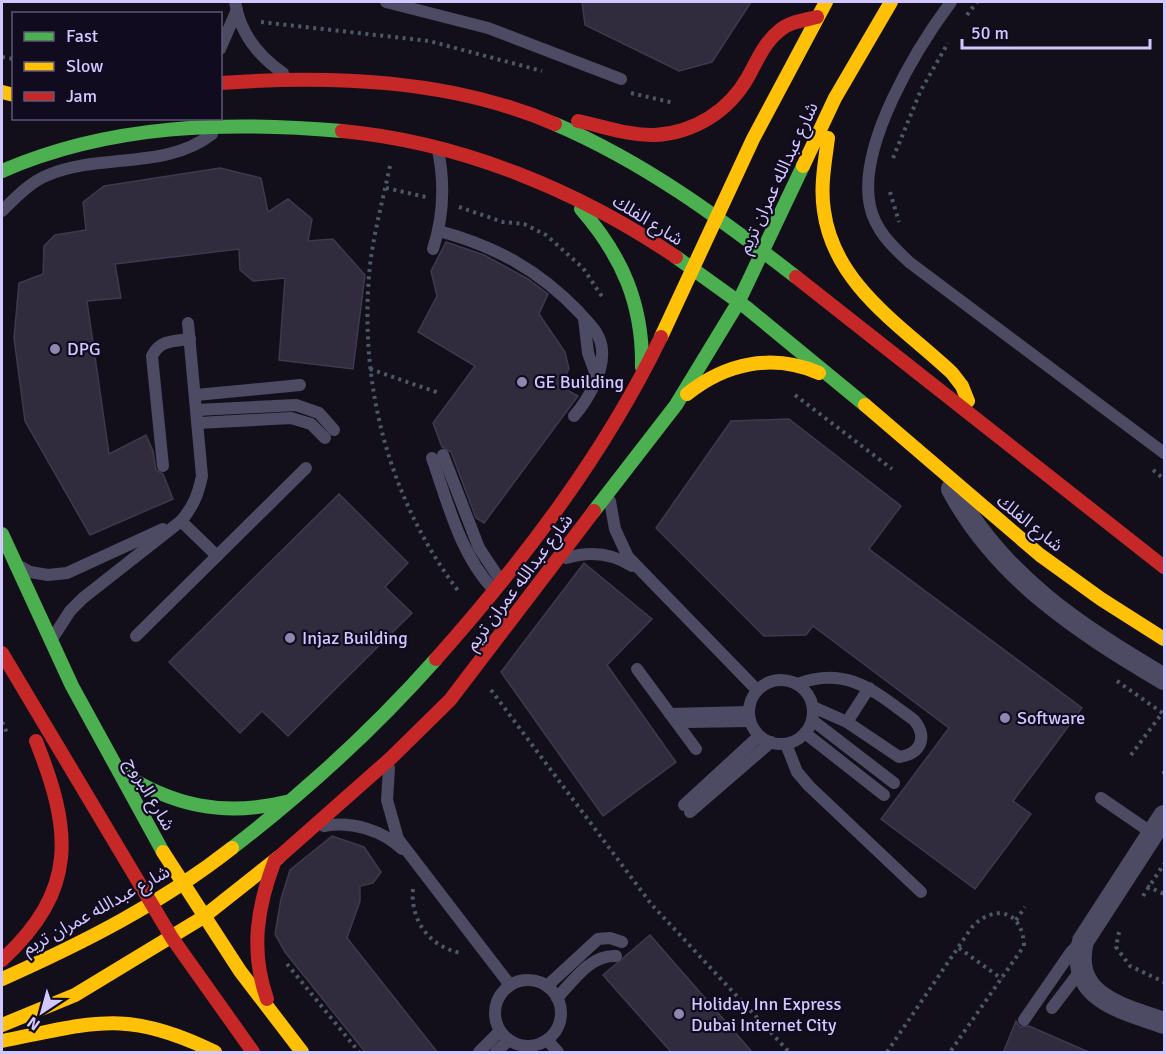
<svg xmlns="http://www.w3.org/2000/svg" width="1166" height="1054" font-family="Signika,'Noto Sans Arabic',sans-serif">
<rect width="100%" height="100%" fill="#120f1a"/>
<g fill="#302c3d" stroke="#3e394f" stroke-width="1.5">
<polygon points="582,2 751,2 712,62 679,71 585,25"/>
<polygon points="220,168 261,178 268,212 288,199 312,219 308,241 333,239 365,275 353,369 279,360 285,278 253,281 240,270 239,249 115,264 121,298 87,301 109,454 146,435 153,451 156,470 163,474 173,499 90,535 25,421 14,338 19,283 43,274 44,246 55,235 86,230 83,202 104,186"/>
<polygon points="446,242 484,255 528,279 548,294 539,314 565,352 569,369 560,386 578,396 484,523 476,518 451,452 442,447 433,423 475,366 418,332 437,296 431,271"/>
<polygon points="789,419 901,506 869,549 1082,708 1013,801 1031,814 975,889 881,819 949,728 813,626 806,635 764,636 656,528 731,421"/>
<polygon points="339,494 408,563 385,587 412,613 288,736 262,711 240,733 169,662"/>
<polygon points="584,563 652,619 607,665 676,762 603,816 501,672"/>
<polygon points="332,836 364,847 381,872 373,883 360,886 360,901 347,938 438,1053 366,1053 285,952 275,934 281,899 290,870"/>
<polygon points="650,935 753,1053 672,1053 603,975"/>
<polygon points="1016,1021 1020,1027 1029,1026 1091,1053 1003,1053"/>
</g>
<g fill="none" stroke-linecap="round" stroke-linejoin="round">
<g stroke="#4a5867" stroke-width="4" stroke-dasharray="3 4.5" stroke-linecap="butt">
<polyline points="967,15 977,2"/>
<polyline points="261,22 429,41 542,71"/>
<polyline points="2,57 14,59"/>
<polyline points="631,93 674,103"/>
<polyline points="893,158 921,90 948,43"/>
<path d="M390 166C383 199 374 232 370 265 358 382 388 498 459 592"/>
<polyline points="386,188 426,197"/>
<polyline points="890,192 899,222"/>
<polyline points="459,207 503,222 524,224 546,235 583,268 603,298"/>
<polyline points="370,369 439,393"/>
<polyline points="795,395 892,469"/>
<polyline points="1153,470 1164,479"/>
<polyline points="1117,681 1164,714"/>
<polyline points="491,690 652,905 789,1052"/>
<polyline points="2,722 8,735"/>
<polyline points="1131,755 1163,712"/>
<polyline points="1164,771 1164,774"/>
<polyline points="1147,886 1164,894"/>
<path d="M413 889C410 921 430 947 461 953"/>
<polyline points="1143,896 1164,864"/>
<polyline points="1016,920 1025,907"/>
<polyline points="1119,932 1116,947 1130,966 1164,982"/>
<polyline points="959,948 1002,979"/>
<polyline points="287,964 359,1052"/>
<path d="M887 1052 972 927C995 903 1023 911 1024 946L950 1052"/>
</g>
<g stroke="#4d4a63" stroke-width="12">
<path d="M235 2C240 32 258 56 283 73"/>
<polyline points="386,2 488,28 621,79"/>
<path d="M951 2C916 49 857 146 870 206 875 230 892 246 909 262L1164 453"/>
<polyline points="220,49 237,10"/>
<path d="M2 211C15 198 30 182 48 175 100 153 166 170 212 134"/>
<path d="M439 231C495 246 539 270 579 312 589 324 601 333 602 350 604 372 588 400 574 416"/>
<path d="M433 249C444 215 445 184 438 150"/>
<polyline points="584,318 588,353 596,375"/>
<polyline points="196,395 300,385"/>
<polyline points="197,410 296,405 319,413 334,430"/>
<polyline points="198,423 291,418 311,424 325,438"/>
<polyline points="443,455 479,548 501,581"/>
<path d="M432 458C448 503 460 554 493 589"/>
<path d="M163 466 152 356C160 340 173 341 190 339"/>
<polyline points="610,501 615,529 628,557 757,690"/>
<polyline points="181,521 217,556"/>
<path d="M566 558C589 551 612 553 632 566"/>
<polyline points="21,567 30,572 48,575 67,573 163,529"/>
<polyline points="136,636 306,468"/>
<path d="M52 639 70 611 83 598 181 521C193 507 198 495 202 476L188 323"/>
<polyline points="637,669 696,749"/>
<circle cx="781" cy="712" r="32"/>
<path d="M797 684C848 665 875 692 914 720 928 737 921 754 899 757L847 722 813 707"/>
<polyline points="670,714 749,712"/>
<polyline points="812,720 894,783"/>
<polyline points="686,722 750,721"/>
<polyline points="847,722 869,688"/>
<polyline points="805,733 884,795"/>
<polyline points="786,744 797,772 809,786 921,892"/>
<polyline points="389,768 387,800 398,839 510,985"/>
<polyline points="1101,798 1152,833"/>
<polyline points="684,805 759,736"/>
<polyline points="690,812 771,742"/>
<path d="M324 826C352 821 382 830 402 849"/>
<circle cx="528" cy="1013" r="33"/>
<polyline points="547,986 598,939 610,938 622,942"/>
<path d="M557 998C573 981 591 954 616 956"/>
<polyline points="1052,1008 1081,970"/>
<polyline points="1024,1020 1071,952 1082,941"/>
<polyline points="547,1040 558,1052"/>
<polyline points="479,1052 500,1031"/>
<polyline points="496,1052 509,1040"/>
</g>
<g stroke="#4d4a63" stroke-width="22">
<path d="M952 489C1000 578 1080 629 1164 679"/>
<path d="M1164 816 1083 941C1069 998 1122 1008 1164 1023"/>
</g>
<g stroke="#4caf50" stroke-width="14">
<path d="M555 124C644 162 720 218 796 277"/>
<path d="M2 171C110 124 227 121 342 131"/>
<path d="M581 209C622 256 643 304 642 367"/>
<polyline points="676,257 747,308 865,405"/>
<polyline points="594,511 676,405 738,303 803,166"/>
<polyline points="2,534 72,686 163,852"/>
<path d="M119 771C172 806 224 817 286 802"/>
<path d="M232 848C306 791 374 729 436 659"/>
</g>
<g stroke="#ffc107" stroke-width="14">
<polyline points="2,92 14,95"/>
<path d="M828 138C825 162 820 187 824 211 834 285 902 326 952 373L962 386 968 401"/>
<polyline points="803,166 835,98 891,2"/>
<polyline points="661,337 753,139 826,2"/>
<path d="M687 394C726 363 772 353 819 373"/>
<polyline points="865,405 1040,555 1101,599 1164,639"/>
<polyline points="163,852 240,971 302,1052"/>
<path d="M2 979C83 943 162 903 232 848"/>
<polyline points="2,1025 75,995 202,918 279,857"/>
<path d="M2 1041C93 1023 126 1008 215 1052"/>
</g>
<g stroke="#c62828" stroke-width="14">
<path d="M220 83C332 75 451 79 555 124"/>
<path d="M578 121C603 126 629 136 655 135 694 133 729 111 748 77 757 61 764 43 779 31 789 22 804 20 817 17"/>
<path d="M342 131C461 142 579 191 676 257"/>
<polyline points="796,277 1164,567"/>
<polyline points="2,653 172,938 253,1052"/>
<path d="M436 659C523 561 604 455 661 337"/>
<polyline points="279,857 391,758 450,700 594,511"/>
<path d="M2 960C78 890 72 831 36 741"/>
<path d="M267 999C250 951 257 907 275 860"/>
</g>
</g>
<g fill="#8f87af" stroke="#100b1e" stroke-width="2">
<circle cx="55" cy="349" r="6"/>
<circle cx="522" cy="382" r="6"/>
<circle cx="290" cy="638" r="6"/>
<circle cx="1005" cy="718" r="6"/>
<circle cx="679" cy="1014" r="6"/>
</g>
<g text-anchor="middle" dominant-baseline="central" stroke-width="4.5" stroke-linejoin="round" paint-order="stroke">
<g font-size="18" fill="#d2c8ff" stroke="#100b1e">
<text transform="translate(778 178) rotate(-65)">شارع عبدالله عمران تريم</text>
<text transform="translate(648 220) rotate(32)">شارع الفلك</text>
<text transform="translate(1030 523) rotate(39)">شارع الفلك</text>
<text transform="translate(519 582) rotate(-53)">شارع عبدالله عمران تريم</text>
<text transform="translate(150 794) rotate(60)">شارع البروج</text>
<text transform="translate(96 910) rotate(-29)">شارع عبدالله عمران تريم</text>
</g>
<g font-size="18" fill="#d2c8ff" stroke="#100b1e" text-anchor="start">
<text x="67" y="349">DPG</text>
<text x="534" y="382">GE Building</text>
<text x="302" y="638">Injaz Building</text>
<text x="1017" y="718">Software</text>
<text x="691" y="1004">Holiday Inn Express<tspan x="691" dy="21">Dubai Internet City</tspan></text>
</g>
</g>
<rect width="1166" height="1054" fill="none" stroke="#d2c8ff" stroke-width="6"/>
<rect x="12" y="12" width="210" height="108" fill="#100b1e" stroke="#5e5778" stroke-width="1.5"/>
<rect x="24" y="32" width="30" height="9" fill="#4caf50" stroke="#5e5778" stroke-width="1.5"/>
<text x="66" y="42" font-size="18" fill="#d2c8ff">Fast</text>
<rect x="24" y="62" width="30" height="9" fill="#ffc107" stroke="#5e5778" stroke-width="1.5"/>
<text x="66" y="72" font-size="18" fill="#d2c8ff">Slow</text>
<rect x="24" y="92" width="30" height="9" fill="#c62828" stroke="#5e5778" stroke-width="1.5"/>
<text x="66" y="102" font-size="18" fill="#d2c8ff">Jam</text>
<g transform="translate(42 1012) rotate(216)" stroke="#100b1e" stroke-width="4.5" paint-order="stroke">
<path d="M0-4.5L10 22L0 15L-10 22Z" fill="#d2c8ff"/>
<text y="-9" font-size="16" font-weight="bold" text-anchor="middle" fill="#d2c8ff">N</text>
</g>
<path d="M962 39v9h188v-9" fill="none" stroke="#d2c8ff" stroke-width="3"/>
<text x="971" y="39" font-size="18" fill="#d2c8ff" stroke="#100b1e" stroke-width="4.5" paint-order="stroke">50 m</text>
</svg>
